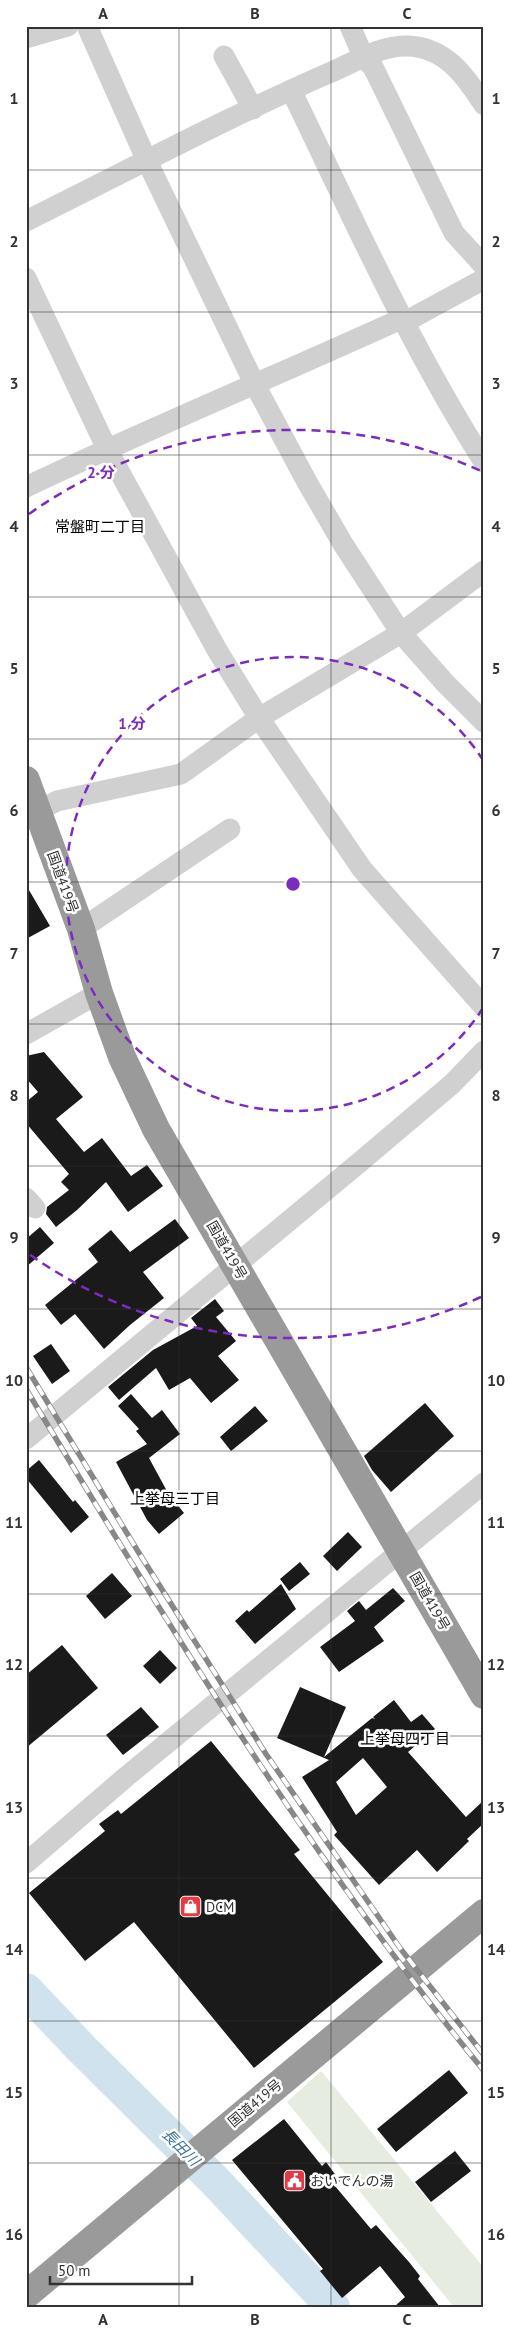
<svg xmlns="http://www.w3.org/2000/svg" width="510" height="2333" font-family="'PT Sans','Noto Sans JP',sans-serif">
<rect width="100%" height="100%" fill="#fff"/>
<polygon fill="#e6ecdf" points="321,2071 484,2268 484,2307 454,2307 287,2102"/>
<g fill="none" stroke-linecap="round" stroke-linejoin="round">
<polyline stroke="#cfe2ee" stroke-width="34" points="26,1990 81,2048 215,2181 333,2307"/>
</g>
<g fill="#1a1a1a" fill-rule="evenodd">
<polygon points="26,885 50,926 26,939"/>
<polygon points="44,1052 83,1097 56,1119 84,1152 102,1138 131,1176 147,1165 163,1186 128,1212 106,1182 77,1210 56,1227 46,1214 47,1207 69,1190 61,1182 69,1174 26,1123 26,1102 38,1092 26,1078 26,1056"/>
<polygon points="175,1219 189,1238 143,1272 164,1298 130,1325 104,1349 75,1314 61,1325 45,1305 98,1262 88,1249 111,1230 130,1252"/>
<polygon points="40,1227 54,1243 26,1267 26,1239"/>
<polygon points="215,1299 224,1311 216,1317 236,1341 218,1356 239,1380 211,1403 190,1378 169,1390 156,1368 119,1400 108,1387 153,1350 197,1326 191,1318"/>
<polygon points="51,1344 70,1371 52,1384 33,1356"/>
<polygon points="131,1394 152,1418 162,1410 180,1434 149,1458 168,1493 184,1513 159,1534 147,1520 116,1462 147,1444 136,1431 139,1429 118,1406"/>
<polygon points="425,1403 454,1436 391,1492 372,1470 364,1456"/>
<polygon points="255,1406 268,1421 231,1451 220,1437"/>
<polygon points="39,1460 73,1502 75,1500 89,1517 71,1533 26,1478 26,1471"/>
<polygon points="348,1532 362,1547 337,1571 323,1556"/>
<polygon points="300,1562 310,1574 289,1591 280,1579"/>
<polygon points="112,1573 132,1596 105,1619 86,1596"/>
<polygon points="281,1584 296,1609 255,1644 235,1621 247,1610 249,1612"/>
<polygon points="393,1588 405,1601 374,1627 384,1641 339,1672 320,1647 355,1621 347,1611 359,1601 366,1610"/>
<polygon points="62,1645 98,1688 26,1748 26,1675"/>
<polygon points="160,1650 177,1668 160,1684 143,1666"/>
<path d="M300 1687 346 1707 324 1757 372 1718 375 1719 373 1717 394 1700 411 1722 422 1714 435 1729 408 1752 466 1817 484 1800V1823L467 1839 469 1841 437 1872 417 1850 379 1885 334 1835 337 1832 302 1777 329 1760 277 1738ZM363 1758 387 1787 356 1815 336 1782Z"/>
<polygon points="141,1707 159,1727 123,1755 106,1735"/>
<polygon points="211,1741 300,1850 294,1854 383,1962 254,2068 134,1922 85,1961 29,1893 105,1831 99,1824 118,1810 121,1814"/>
<polygon points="449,2070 468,2093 396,2152 377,2129"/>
<polygon points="284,2119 322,2166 326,2162 340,2181 335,2186 371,2229 376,2225 409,2262 420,2276 418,2279 440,2307 394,2307 405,2297 380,2266 342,2298 320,2271 323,2269 232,2160"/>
<polygon points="455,2151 471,2171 431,2202 415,2182"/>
</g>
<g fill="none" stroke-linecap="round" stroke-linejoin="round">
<g stroke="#d0d0d0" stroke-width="21">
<polyline points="87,26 147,161 255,385 307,482 343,544 401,633 445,683 484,722"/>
<polyline points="350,26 364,58 373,67 454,233 484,266"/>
<polyline points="26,38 68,26"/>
<polyline points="224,56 253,109"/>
<path d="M291 90C352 216 409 344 484 462"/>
<path d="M26 221C127 171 226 118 329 73 353 63 380 45 407 46 445 47 465 75 484 105"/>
<polyline points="26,278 107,449 217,650 259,718 362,869 484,1007"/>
<polyline points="403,323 484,279"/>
<path d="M26 487C150 428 276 376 401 319"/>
<polyline points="26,817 57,801 181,774 259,718 401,633 484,571"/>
<polyline points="81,929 230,829"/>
<polyline points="26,1034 99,993"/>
<polyline points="26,1198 35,1208"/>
<polyline points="26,1439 360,1162 452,1084 484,1051"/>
<polyline points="26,1863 127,1776 484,1483"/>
</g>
<g stroke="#9a9a9a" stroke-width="28">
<polyline points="26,780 81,929 99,993 122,1057 156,1129 484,1695"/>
<polyline points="26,2295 484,1913"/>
</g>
<defs>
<g id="rail">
<polyline points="26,1367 139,1553 266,1754 400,1948 484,2055"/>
<path d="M26 1389C167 1623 310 1859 484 2071"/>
</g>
</defs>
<use href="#rail" stroke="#888" stroke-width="5.5"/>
<use href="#rail" stroke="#fff" stroke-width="4" stroke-dasharray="11" stroke-linecap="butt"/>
</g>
<path fill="none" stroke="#333" stroke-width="1" stroke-opacity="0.55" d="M179 26V2307M331 26V2307M26 170H484M26 312H484M26 455H484M26 597H484M26 739H484M26 882H484M26 1024H484M26 1166H484M26 1309H484M26 1451H484M26 1594H484M26 1736H484M26 1878H484M26 2021H484M26 2163H484"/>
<g fill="none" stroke="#7b2cbf" stroke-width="2.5" stroke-dasharray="9 6">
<path d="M483 1008A227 227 0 1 1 483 760"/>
<path d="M481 1297A454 454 0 0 1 29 1254M29 514A454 454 0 0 1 481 471"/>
</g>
<defs>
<symbol id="shop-square" viewBox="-11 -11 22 22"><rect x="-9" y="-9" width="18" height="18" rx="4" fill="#e63946" stroke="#fff"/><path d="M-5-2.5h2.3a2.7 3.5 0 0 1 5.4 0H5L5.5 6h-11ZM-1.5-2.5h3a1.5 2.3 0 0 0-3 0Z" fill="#fff"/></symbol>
<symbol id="civic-square" viewBox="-11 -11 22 22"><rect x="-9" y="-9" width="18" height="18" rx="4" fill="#e63946" stroke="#fff"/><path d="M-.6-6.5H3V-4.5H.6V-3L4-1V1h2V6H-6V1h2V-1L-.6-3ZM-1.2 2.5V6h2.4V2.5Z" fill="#fff"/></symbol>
</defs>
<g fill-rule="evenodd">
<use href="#shop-square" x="178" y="1894" width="25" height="25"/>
<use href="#civic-square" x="282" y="2168" width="25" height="25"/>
</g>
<g text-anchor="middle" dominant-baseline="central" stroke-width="5" stroke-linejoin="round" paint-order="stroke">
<g font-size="14" fill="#333" stroke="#fff">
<text transform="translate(63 882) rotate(70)">国道419号</text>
<text transform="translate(227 1250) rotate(60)">国道419号</text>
<text transform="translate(430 1601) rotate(60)">国道419号</text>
<text transform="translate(255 2103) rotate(-40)">国道419号</text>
</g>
<g font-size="14" fill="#333" stroke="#fff" text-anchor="start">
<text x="206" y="1907">DCM</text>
<text x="310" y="2181">おいでんの湯</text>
</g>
<g font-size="15" fill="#000" stroke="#fff">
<text x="100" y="526">常盤町二丁目</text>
<text x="175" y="1498">上挙母三丁目</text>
<text x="405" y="1738">上挙母四丁目</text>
</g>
<g font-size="15" font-style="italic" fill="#3f7597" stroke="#fff">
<text transform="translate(181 2147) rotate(45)">長田川</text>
</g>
</g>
<circle cx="293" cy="884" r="8" fill="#7b2cbf" stroke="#fff" stroke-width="2.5"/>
<g font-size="15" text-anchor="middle" font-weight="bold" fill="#7b2cbf" stroke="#fff" stroke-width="5" stroke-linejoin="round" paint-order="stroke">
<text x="101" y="478">2 分</text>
<text x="132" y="729">1 分</text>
</g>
<rect width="510" height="2333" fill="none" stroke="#ffffff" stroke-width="55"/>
<path d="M50 2276v8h142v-8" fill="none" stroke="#333333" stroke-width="2.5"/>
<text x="58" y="2276" font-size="15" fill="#333333" stroke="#ffffff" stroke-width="4" paint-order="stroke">50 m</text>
<rect x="28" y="28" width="454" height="2278" fill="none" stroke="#333" stroke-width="2"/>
<g font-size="16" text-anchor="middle" font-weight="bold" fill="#333">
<text x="103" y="19">A</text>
<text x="255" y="19">B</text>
<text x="407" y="19">C</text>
<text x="14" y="104">1</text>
<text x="496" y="104">1</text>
<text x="14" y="247">2</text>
<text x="496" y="247">2</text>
<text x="14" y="389">3</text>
<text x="496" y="389">3</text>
<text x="14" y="532">4</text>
<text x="496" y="532">4</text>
<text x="14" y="674">5</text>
<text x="496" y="674">5</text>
<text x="14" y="816">6</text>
<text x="496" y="816">6</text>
<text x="14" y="959">7</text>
<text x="496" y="959">7</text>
<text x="14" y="1101">8</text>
<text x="496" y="1101">8</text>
<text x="14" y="1243">9</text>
<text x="496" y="1243">9</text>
<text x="14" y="1386">10</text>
<text x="496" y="1386">10</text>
<text x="14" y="1528">11</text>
<text x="496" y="1528">11</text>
<text x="14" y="1670">12</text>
<text x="496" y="1670">12</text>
<text x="14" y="1813">13</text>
<text x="496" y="1813">13</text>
<text x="14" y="1955">14</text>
<text x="496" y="1955">14</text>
<text x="14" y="2098">15</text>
<text x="496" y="2098">15</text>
<text x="14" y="2240">16</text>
<text x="496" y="2240">16</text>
<text x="103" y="2325">A</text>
<text x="255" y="2325">B</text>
<text x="407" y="2325">C</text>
</g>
</svg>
